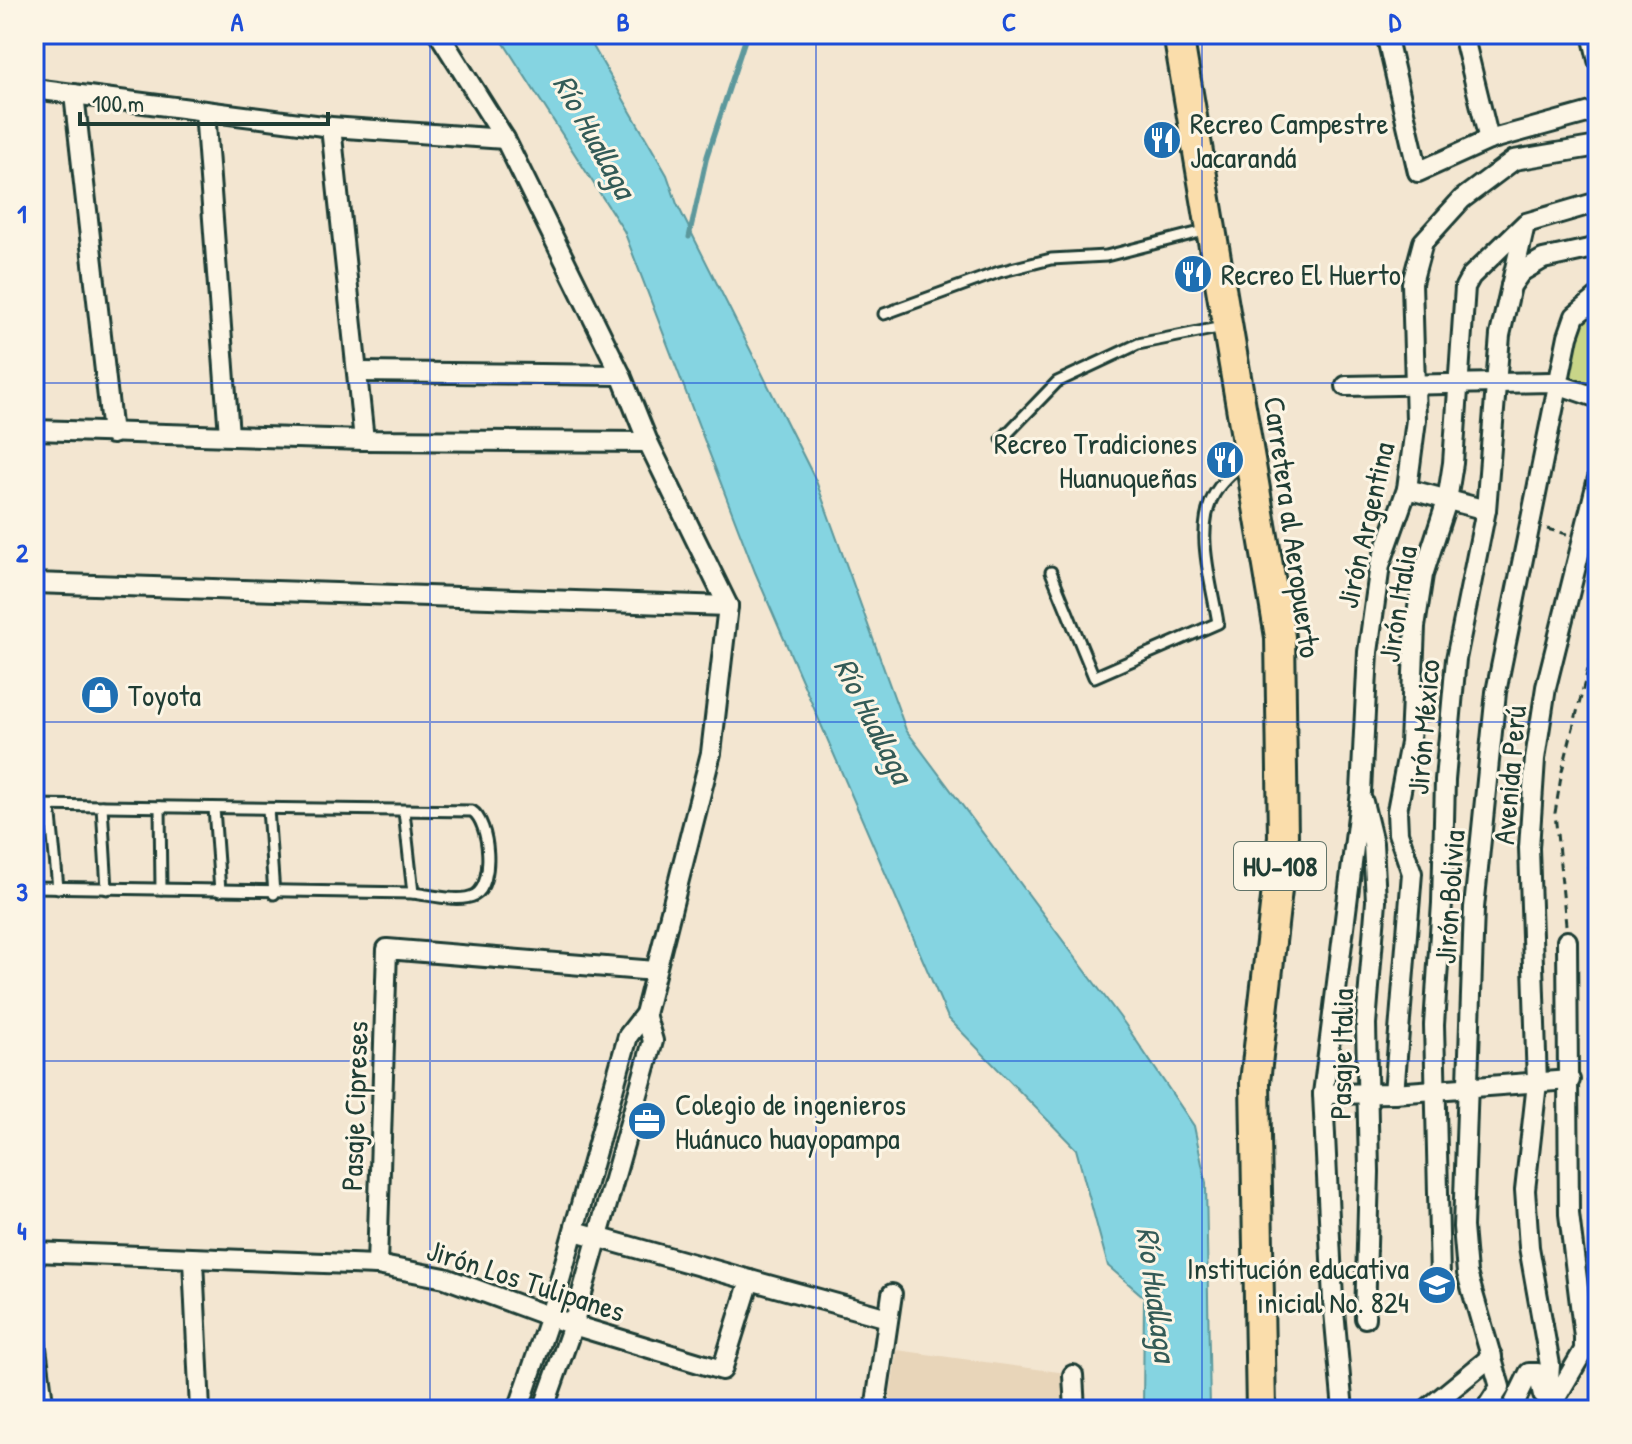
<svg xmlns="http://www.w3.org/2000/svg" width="1632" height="1444" font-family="'Patrick Hand',sans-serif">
<rect width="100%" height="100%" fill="#f3e6d1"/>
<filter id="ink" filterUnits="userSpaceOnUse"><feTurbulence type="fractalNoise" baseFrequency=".0125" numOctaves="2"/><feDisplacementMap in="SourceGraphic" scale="16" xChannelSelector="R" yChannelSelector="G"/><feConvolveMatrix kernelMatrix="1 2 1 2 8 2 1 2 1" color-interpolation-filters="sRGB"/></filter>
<g filter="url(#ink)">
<polygon fill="#e8d5b9" points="897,1350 1066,1373 1066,1410 888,1410"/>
<path fill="#c8d588" stroke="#74895e" stroke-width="2" d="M1598 305V389L1567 377C1572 346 1574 326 1598 305Z"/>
<polygon fill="#85d4e1" stroke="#5c989c" stroke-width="2" points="498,34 586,34 667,175 677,204 816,481 906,730 1125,1024 1194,1126 1206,1183 1210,1410 1143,1410 1144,1297 1108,1266 1076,1149 948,1018 755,572 624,231"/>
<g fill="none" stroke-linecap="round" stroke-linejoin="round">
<polyline stroke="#5c989c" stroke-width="5" points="689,237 707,156 747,34"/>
<defs>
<g id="service">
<polyline points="1096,34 1120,34"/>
<polyline points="884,314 999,272 1051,259 1106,256 1208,230"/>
<polyline points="1002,439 1057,382 1138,344 1223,327"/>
<path d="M1051 572 1094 677 1218 623C1212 583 1191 523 1219 487 1226 477 1237 469 1246 460"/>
<path d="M34 805 472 811C490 822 495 884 475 895 460 903 430 895 413 893L34 887"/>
<polyline points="50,806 58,888"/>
<polyline points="102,806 107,889"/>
<polyline points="160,807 161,889"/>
<polyline points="214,808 220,891"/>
<polyline points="268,809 274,894"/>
<polyline points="404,811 413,893"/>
</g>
<g id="minor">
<polyline points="439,34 505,139 621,375 648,442 728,606 711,753 645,1014 628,1036 550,1316 518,1410"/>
<polyline points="1386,34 1418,172 1489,140 1598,110"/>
<polyline points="1463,34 1489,140"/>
<polyline points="1592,34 1598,60"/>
<polyline points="34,89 331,127 505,139"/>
<polyline points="74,94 112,434"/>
<polyline points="205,111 229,435"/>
<polyline points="331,127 364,440"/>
<polyline points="1511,286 1524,229"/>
<polyline points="359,372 621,375"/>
<polyline points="1346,386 1551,382 1598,398"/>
<polyline points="34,430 364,440 648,442"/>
<polyline points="1407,489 1486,510"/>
<polyline points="34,583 728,606"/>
<polyline points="1363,802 1373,843 1376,901 1366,1024 1369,1172 1365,1318"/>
<polyline points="1394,1093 1412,873 1398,833 1397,811 1410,743 1415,627 1423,575 1447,501 1453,463 1465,287 1471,276 1526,223 1598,202"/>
<polyline points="1323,1094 1394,1093 1570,1080"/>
<polyline points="34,1252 377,1265 445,1278 573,1325 722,1370 750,1280 575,1231"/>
<polyline points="193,1260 200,1410"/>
<polyline points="377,1265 387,949 655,971"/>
<polyline points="1440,1277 1434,1025 1442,903 1445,780 1456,659 1486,510 1500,335 1511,286 1521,272 1543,259 1598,247"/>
<polyline points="750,1280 888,1318"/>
<polyline points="34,1332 44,1410"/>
<polyline points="1073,1375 1075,1410"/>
<polyline points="1550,1408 1584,1350 1584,1337 1569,1214 1567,941"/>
<polyline points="543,1410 573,1325 653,1041 645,1014"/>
<polyline points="875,1410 892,1294"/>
<polyline points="1343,1410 1333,1300 1323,1094 1361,792 1368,652 1380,565 1407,489 1416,420 1412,283 1423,242 1462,199 1514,160 1598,146"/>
<polyline points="1426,1410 1492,1356"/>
<polyline points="1485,1410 1500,1387 1467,1273 1463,1227 1474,908 1496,692 1568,336 1575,316 1598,297"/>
<polyline points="1511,1410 1529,1373 1538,1373 1543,1395"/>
<polyline points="1547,1410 1550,1365 1529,1247 1525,1190 1537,1083 1529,848 1535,759 1546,687 1598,478"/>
</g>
<polyline id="primary" points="1178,34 1280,637 1283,837 1255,1082 1261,1410"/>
</defs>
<use href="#service" stroke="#1f3d34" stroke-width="15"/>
<use href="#minor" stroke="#1f3d34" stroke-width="24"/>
<use href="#primary" stroke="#1f3d34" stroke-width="34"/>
<g stroke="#1f3d34" stroke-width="3" stroke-dasharray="8 6" stroke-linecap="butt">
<polyline points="1547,529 1567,534"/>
<path d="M1598 756C1580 826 1594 943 1598 1017"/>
<polyline points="1566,925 1555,813 1562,771 1598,630"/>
<polyline points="1586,1080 1598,1080"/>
</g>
<use href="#service" stroke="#fcf5e5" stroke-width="9"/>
<use href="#minor" stroke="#fcf5e5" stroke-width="18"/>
<use href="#primary" stroke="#faddab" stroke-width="28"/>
</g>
</g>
<path fill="none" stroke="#1d4ed8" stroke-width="2" stroke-opacity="0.55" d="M430 34V1410M816 34V1410M1202 34V1410M34 383H1598M34 722H1598M34 1061H1598"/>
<defs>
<symbol id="restaurant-disc" viewBox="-11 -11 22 22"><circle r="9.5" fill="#1f6fb2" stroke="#fcf5e5"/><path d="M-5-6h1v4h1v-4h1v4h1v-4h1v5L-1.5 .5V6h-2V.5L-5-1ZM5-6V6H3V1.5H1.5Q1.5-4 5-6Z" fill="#fff"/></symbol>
<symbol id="shop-disc" viewBox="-11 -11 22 22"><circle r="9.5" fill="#1f6fb2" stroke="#fcf5e5"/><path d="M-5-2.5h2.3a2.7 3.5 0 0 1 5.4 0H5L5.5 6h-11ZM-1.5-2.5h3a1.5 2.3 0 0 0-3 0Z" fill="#fff"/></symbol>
<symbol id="office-disc" viewBox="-11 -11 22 22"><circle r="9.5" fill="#1f6fb2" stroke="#fcf5e5"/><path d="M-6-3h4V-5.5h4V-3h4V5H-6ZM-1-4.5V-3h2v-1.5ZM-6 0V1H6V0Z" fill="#fff"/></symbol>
<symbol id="school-disc" viewBox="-11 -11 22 22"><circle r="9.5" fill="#1f6fb2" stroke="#fcf5e5"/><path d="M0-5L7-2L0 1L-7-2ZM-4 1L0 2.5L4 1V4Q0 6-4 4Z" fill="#fff"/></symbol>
</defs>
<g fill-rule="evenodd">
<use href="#restaurant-disc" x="1140" y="118" width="44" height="44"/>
<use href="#restaurant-disc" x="1171" y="252" width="44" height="44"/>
<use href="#restaurant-disc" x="1203" y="438" width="44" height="44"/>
<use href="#shop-disc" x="78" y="673" width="44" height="44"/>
<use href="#office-disc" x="625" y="1099" width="44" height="44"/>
<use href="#school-disc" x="1415" y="1263" width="44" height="44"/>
</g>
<g text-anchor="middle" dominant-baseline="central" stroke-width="6" stroke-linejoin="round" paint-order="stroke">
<rect fill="#fcf5e5" stroke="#617469" stroke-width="2" x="1234" y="842" width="92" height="48" rx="6"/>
<g font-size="28" font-weight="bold" fill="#1f3d34">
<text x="1280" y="866">HU-108</text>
</g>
<g font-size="30" fill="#1f3d34" stroke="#fcf5e5" text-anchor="start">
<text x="1190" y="123">Recreo Campestre<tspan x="1190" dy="34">Jacarandá</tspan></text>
<text x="1221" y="274">Recreo El Huerto</text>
<text x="1197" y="443" text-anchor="end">Recreo Tradiciones<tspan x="1197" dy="34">Huanuqueñas</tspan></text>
<text x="128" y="695">Toyota</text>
<text x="675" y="1104">Colegio de ingenieros<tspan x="675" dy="34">Huánuco huayopampa</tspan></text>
<text x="1409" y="1268" text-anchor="end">Institución educativa<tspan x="1409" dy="34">inicial No. 824</tspan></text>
</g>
<g font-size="30" fill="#1f3d34" stroke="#fcf5e5">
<text transform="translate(1365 525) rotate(-77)">Jirón Argentina</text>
<text transform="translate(1293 527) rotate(82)">Carretera al Aeropuerto</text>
<text transform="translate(1397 604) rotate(-81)">Jirón Italia</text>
<text transform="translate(1423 727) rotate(-85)">Jirón México</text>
<text transform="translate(1509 775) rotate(-85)">Avenida Perú</text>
<text transform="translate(1449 897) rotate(-86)">Jirón Bolivia</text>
<text transform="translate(1341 1054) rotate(-89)">Pasaje Italia</text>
<text transform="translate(354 1106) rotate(-88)">Pasaje Cipreses</text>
<text transform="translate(526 1280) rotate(18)">Jirón Los Tulipanes</text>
</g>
<g font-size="32" font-style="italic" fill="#335b57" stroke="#fcf5e5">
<text transform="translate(595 136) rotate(61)">Río Huallaga</text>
<text transform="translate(874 720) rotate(63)">Río Huallaga</text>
<text transform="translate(1157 1294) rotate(82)">Río Huallaga</text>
</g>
</g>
<rect width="1632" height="1444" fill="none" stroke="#fcf5e5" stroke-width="88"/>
<path d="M80 112v12h248v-12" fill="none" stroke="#1f3d34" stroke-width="4"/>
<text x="92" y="112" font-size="24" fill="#1f3d34" stroke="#fcf5e5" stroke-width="6" paint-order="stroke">100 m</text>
<rect x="44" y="44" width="1544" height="1356" fill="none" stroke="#1d4ed8" stroke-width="3"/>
<g font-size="26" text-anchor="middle" font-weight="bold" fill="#1d4ed8">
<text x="237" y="31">A</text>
<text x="623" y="31">B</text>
<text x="1009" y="31">C</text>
<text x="1395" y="31">D</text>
<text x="22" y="223">1</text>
<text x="22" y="562">2</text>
<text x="22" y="901">3</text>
<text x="22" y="1240">4</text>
</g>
</svg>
